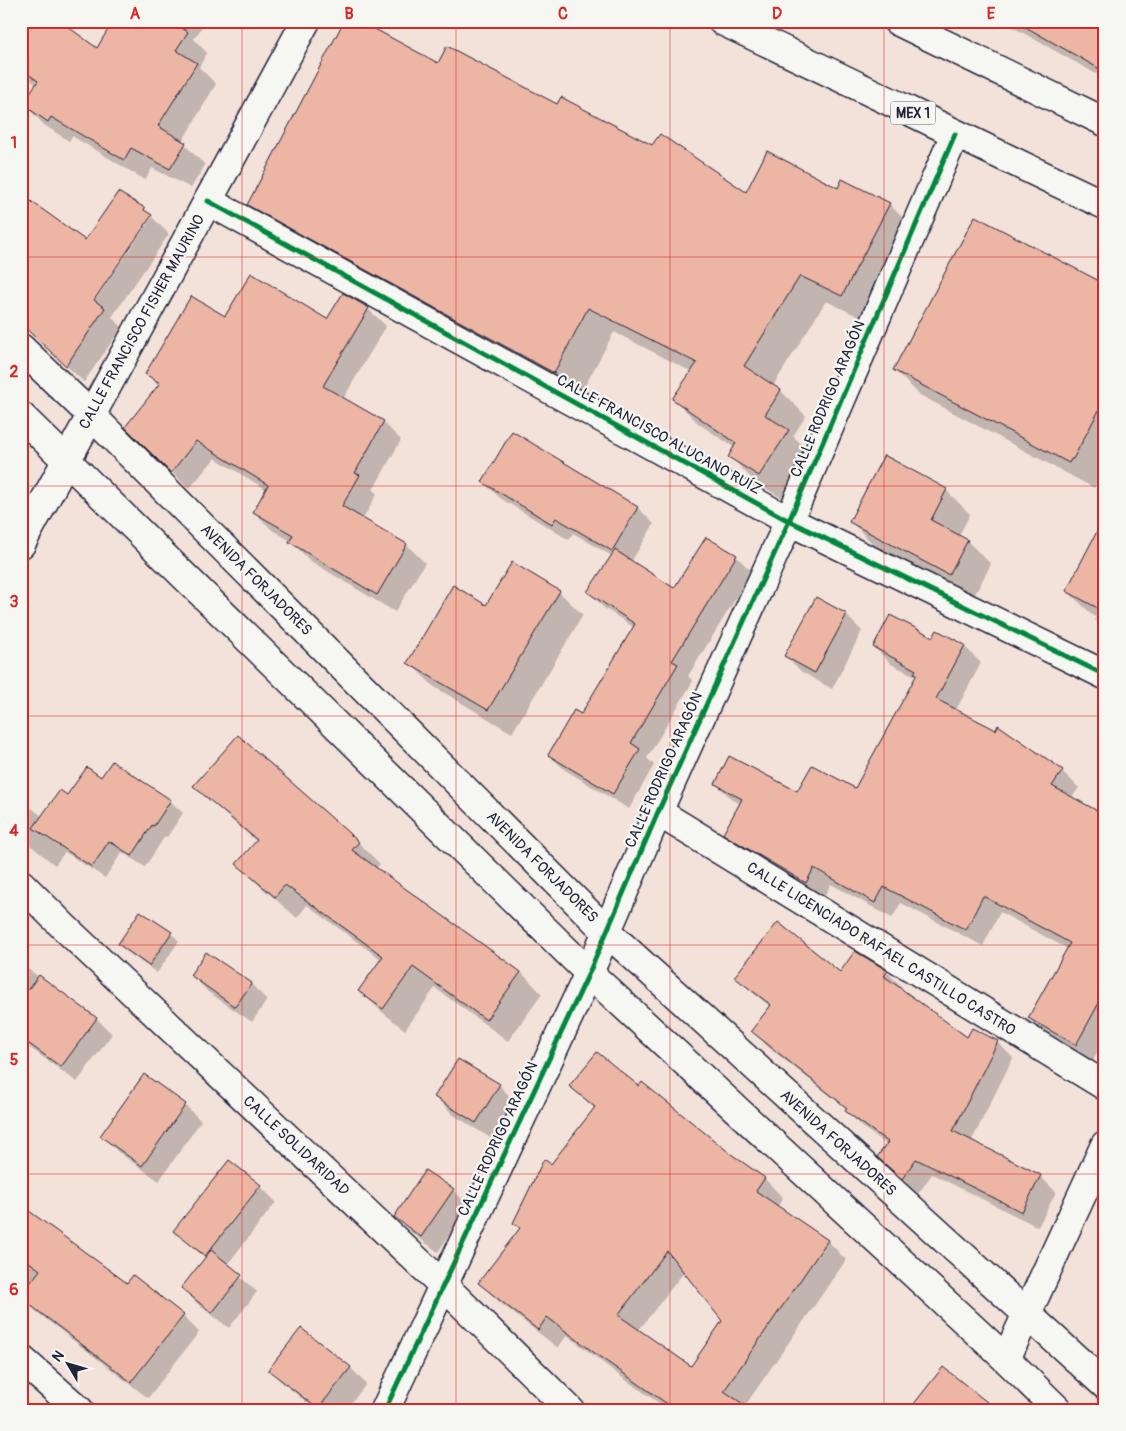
<svg xmlns="http://www.w3.org/2000/svg" width="1126" height="1431" font-family="Pangolin,sans-serif">
<rect width="100%" height="100%" fill="#f3e2da"/>
<filter id="ink" filterUnits="userSpaceOnUse"><feTurbulence type="fractalNoise" baseFrequency=".02" numOctaves="2"/><feDisplacementMap in="SourceGraphic" scale="10" xChannelSelector="R" yChannelSelector="G"/><feConvolveMatrix kernelMatrix="1 2 1 2 8 2 1 2 1" color-interpolation-filters="sRGB"/></filter>
<g filter="url(#ink)">
<g fill="#0003" fill-rule="evenodd">
<polygon points="21,21 97,49 114,21 206,21 194,39 207,53 199,67 216,84 182,142 205,165 191,188 152,168 145,180 72,136 69,141 44,125 24,104 37,85 21,74"/>
<polygon points="1002,21 1103,21 1105,23 1105,79"/>
<polygon points="438,64 558,106 746,194 838,190 889,204 914,229 868,321 826,301 773,386 781,391 806,416 793,436 813,456 785,500 755,482 730,456 735,448 699,424 674,399 692,372 614,332 579,397 274,230 249,204"/>
<path d="M118 193 144 209 169 234 112 317 122 327 84 382 21 324 85 242ZM149 217H152L91 306 89 304Z"/>
<polygon points="1105,286 1105,488 1097,484 1094,488 920,395 894,370"/>
<polygon points="368,309 386,326 343,399 383,422 401,440 373,490 377,494 363,519 407,545 425,563 395,612 309,560 291,541 272,530 254,512 267,490 215,458 189,489 126,427 159,386 146,373 225,318 328,321"/>
<polygon points="512,433 638,508 654,524 631,562 675,590 736,556 752,572 688,676 693,681 647,758 654,765 629,809 565,770 549,755 582,716 635,628 604,608 589,592 612,556 573,533 569,540 500,498 483,482"/>
<polygon points="885,457 946,490 970,514 959,536 967,541 991,564 973,598 875,546 851,522"/>
<polygon points="1105,519 1105,631 1095,620 1096,618 1067,591"/>
<polygon points="559,592 583,615 512,733 433,686 409,662"/>
<polygon points="846,615 862,631 832,689 802,672 785,656"/>
<polygon points="933,639 964,646 981,663 956,710 1062,771 1079,788 1071,798 1105,817 1105,1038 1093,1061 1046,1035 1029,1018 1068,949 1000,912 983,946 901,903 892,918 831,884 823,899 741,850 725,833 740,804 733,800 716,784 798,793 856,790 917,677 891,664 874,647"/>
<polygon points="101,779 170,801 183,813 167,837 165,836 145,867 122,852 105,878 65,852 55,865 21,838 21,800 42,816 67,797"/>
<polygon points="195,786 358,842 380,864 376,868 521,972 542,994 508,1041 435,988 405,1030 382,1012 360,991 382,960 307,905 297,918 260,886 238,864 257,842 217,807"/>
<polygon points="171,933 179,941 157,973 127,952 119,944"/>
<polygon points="21,964 96,1018 112,1034 77,1082 22,1042 21,1043"/>
<polygon points="887,972 903,988 901,990 968,1039 997,1042 1013,1058 971,1142 1040,1176 1056,1192 1038,1227 932,1174 918,1194 895,1172 887,1145 862,1127 846,1111 847,1109 768,1047 753,1031 771,1007 752,992 736,977"/>
<polygon points="192,975 251,984 267,1000 252,1022 208,992"/>
<polygon points="499,1085 515,1102 492,1139 452,1114 436,1097"/>
<path d="M571 1086 639 1088 765 1179 783 1198 777 1207 828 1241 846 1260 742 1410H669L620 1376 567 1335 558 1348 499 1302 480 1283 521 1229 515 1223 551 1166 595 1109ZM684 1272 723 1321 691 1368 638 1331Z"/>
<polygon points="185,1105 201,1121 159,1181 118,1152 102,1136"/>
<polygon points="260,1186 276,1202 227,1265 257,1292 229,1328 199,1305 182,1288 206,1259 175,1231"/>
<polygon points="453,1190 469,1206 438,1252 412,1233 396,1217"/>
<polygon points="21,1212 128,1285 183,1316 199,1332 148,1398 38,1313 21,1297 28,1288 21,1283"/>
<polygon points="350,1367 366,1384 346,1410 317,1410 286,1386 270,1370"/>
</g>
<g fill="#edb5a3" stroke="#22223b" fill-rule="evenodd">
<polygon points="21,21 60,21 97,48 113,21 171,21 188,32 176,50 197,63 158,126 186,143 170,169 131,148 124,160 51,117 48,122 22,104 38,81 21,69"/>
<polygon points="344,21 360,21 438,63 447,46 557,104 561,97 652,145 660,134 746,192 767,151 838,188 842,179 890,203 842,296 800,276 744,366 781,390 765,415 789,430 759,476 728,457 736,443 672,399 697,363 588,308 554,373 247,205"/>
<polygon points="1015,21 1105,21 1105,72"/>
<polygon points="118,192 145,208 144,210 152,215 94,300 105,308 66,366 21,324 21,194 85,240"/>
<polygon points="975,216 1105,284 1105,399 1073,459 1071,459 1069,463 893,370"/>
<polygon points="251,273 327,319 343,293 369,308 323,386 384,421 355,473 360,475 342,506 407,544 377,595 289,542 293,535 253,512 268,485 196,441 171,473 125,427 160,383 145,374 191,296 225,316"/>
<polygon points="512,431 638,507 612,551 556,518 552,524 482,482"/>
<polygon points="884,455 947,489 931,520 968,540 949,575 849,522"/>
<polygon points="1105,516 1105,612 1066,591"/>
<polygon points="706,537 737,555 672,661 678,664 631,743 640,749 613,794 548,755 574,710 581,714 635,624 587,592 615,550 674,588"/>
<polygon points="512,562 560,591 488,710 407,663 453,585 486,605"/>
<polygon points="816,597 847,614 815,673 784,656"/>
<polygon points="890,615 933,637 937,630 965,645 936,699 996,730 998,725 1063,770 1052,786 1105,815 1105,992 1076,1045 1028,1018 1070,943 983,896 966,930 884,887 875,903 814,868 806,883 723,834 742,799 715,784 729,756 797,791 812,765 855,788 917,674 914,673 916,670 873,647"/>
<polygon points="238,735 359,842 352,850 521,972 486,1020 413,967 383,1009 358,991 383,956 285,885 275,897 236,864 257,840 193,786"/>
<polygon points="112,761 171,800 154,826 152,825 132,856 109,841 92,867 33,828 60,790 67,795 87,767 101,777"/>
<polygon points="140,911 172,932 149,966 118,944"/>
<polygon points="778,922 840,972 855,951 888,971 884,976 967,1037 972,1028 998,1041 953,1131 1041,1175 1022,1212 916,1159 902,1179 877,1157 888,1142 845,1111 847,1108 751,1031 771,1005 734,977"/>
<polygon points="206,952 252,983 235,1007 190,975"/>
<polygon points="39,975 97,1018 61,1067 21,1038 21,999"/>
<path d="M597 1052 639 1086 642 1082 731 1154 765 1178 756 1191 828 1240 724 1391 752 1410H676L600 1357 547 1317 538 1330 478 1283 520 1228 513 1223 544 1159 551 1164 595 1107 569 1086ZM667 1251 722 1321 691 1366 618 1315Z"/>
<polygon points="458,1059 500,1084 476,1123 434,1097"/>
<polygon points="144,1074 186,1104 142,1166 100,1136"/>
<polygon points="229,1160 261,1185 205,1256 173,1231"/>
<polygon points="425,1170 454,1189 421,1237 394,1217"/>
<polygon points="21,1205 127,1283 133,1275 184,1315 131,1382 21,1298 21,1295 40,1270 21,1256"/>
<polygon points="211,1250 242,1275 212,1313 181,1288"/>
<polygon points="301,1328 351,1367 318,1409 268,1370"/>
<polygon points="943,1367 997,1410 909,1410"/>
</g>
<g fill="none" stroke-linecap="round" stroke-linejoin="round">
<defs>
<g id="minor">
<polyline points="208,201 789,521 1105,675"/>
<polyline points="21,544 306,21"/>
<polyline points="658,812 1105,1086"/>
<polyline points="21,884 64,927 444,1286 570,1410"/>
<polyline points="21,1359 79,1410"/>
<polyline points="1006,1359 1105,1145"/>
<polyline points="385,1410 589,973 658,812 789,521 955,134"/>
</g>
<g id="major">
<path d="M722 21C850 81 977 145 1105 205"/>
<polyline points="897,21 1105,122"/>
<polyline points="21,348 91,415 607,932 1105,1385"/>
<polyline points="21,416 589,973 1006,1359 1058,1410"/>
</g>
</defs>
<use href="#minor" stroke="#22223b" stroke-width="31"/>
<use href="#major" stroke="#22223b" stroke-width="31"/>
<use href="#minor" stroke="#f6f6f2" stroke-width="28"/>
<use href="#major" stroke="#f6f6f2" stroke-width="28"/>
<defs>
<g id="cycleway">
<polyline points="208,201 789,521 1105,675"/>
<polyline points="385,1410 589,973 658,812 789,521 955,134"/>
</g>
</defs>
<use href="#cycleway" stroke="#f6f6f2" stroke-width="8"/>
<use href="#cycleway" stroke="#00873e" stroke-width="5"/>
</g>
</g>
<path fill="none" stroke="#d62828" stroke-width="1" stroke-opacity="0.55" d="M242 21V1410M456 21V1410M670 21V1410M884 21V1410M21 257H1105M21 486H1105M21 716H1105M21 945H1105M21 1174H1105"/>
<g text-anchor="middle" dominant-baseline="central" stroke-width="4.5" stroke-linejoin="round" paint-order="stroke">
<rect fill="#f6f6f2" stroke="#626272" stroke-width="1" x="890.5" y="101.5" width="45" height="23" rx="4"/>
<g font-size="14" font-weight="bold" fill="#22223b">
<text x="913" y="113">MEX 1</text>
</g>
<g font-size="15" fill="#22223b" stroke="#f6f6f2">
<text transform="translate(142 322) rotate(-61)">CALLE FRANCISCO FISHER MAURINO</text>
<text transform="translate(828 399) rotate(-67)">CALLE RODRIGO ARAGÓN</text>
<text transform="translate(659 435) rotate(29)">CALLE FRANCISCO ALUCANO RUÍZ</text>
<text transform="translate(256 580) rotate(45)">AVENIDA FORJADORES</text>
<text transform="translate(664 770) rotate(-66)">CALLE RODRIGO ARAGÓN</text>
<text transform="translate(542 867) rotate(45)">AVENIDA FORJADORES</text>
<text transform="translate(881 949) rotate(32)">CALLE LICENCIADO RAFAEL CASTILLO CASTRO</text>
<text transform="translate(498 1139) rotate(-65)">CALLE RODRIGO ARAGÓN</text>
<text transform="translate(838 1143) rotate(42)">AVENIDA FORJADORES</text>
<text transform="translate(296 1146) rotate(43)">CALLE SOLIDARIDAD</text>
</g>
</g>
<rect width="1126" height="1431" fill="none" stroke="#f6f6f2" stroke-width="55"/>
<g transform="translate(68 1364) rotate(308)" stroke="#f6f6f2" stroke-width="4" paint-order="stroke">
<path d="M0-4L9 19L0 12L-9 19Z" fill="#22223b"/>
<text y="-8" font-size="14" font-weight="bold" text-anchor="middle" fill="#22223b">N</text>
</g>
<rect x="28" y="28" width="1070" height="1376" fill="none" stroke="#d62828" stroke-width="2"/>
<g font-size="16" text-anchor="middle" font-weight="bold" fill="#d62828">
<text x="135" y="19">A</text>
<text x="349" y="19">B</text>
<text x="563" y="19">C</text>
<text x="777" y="19">D</text>
<text x="991" y="19">E</text>
<text x="14" y="148">1</text>
<text x="14" y="377">2</text>
<text x="14" y="607">3</text>
<text x="14" y="836">4</text>
<text x="14" y="1065">5</text>
<text x="14" y="1295">6</text>
</g>
</svg>
